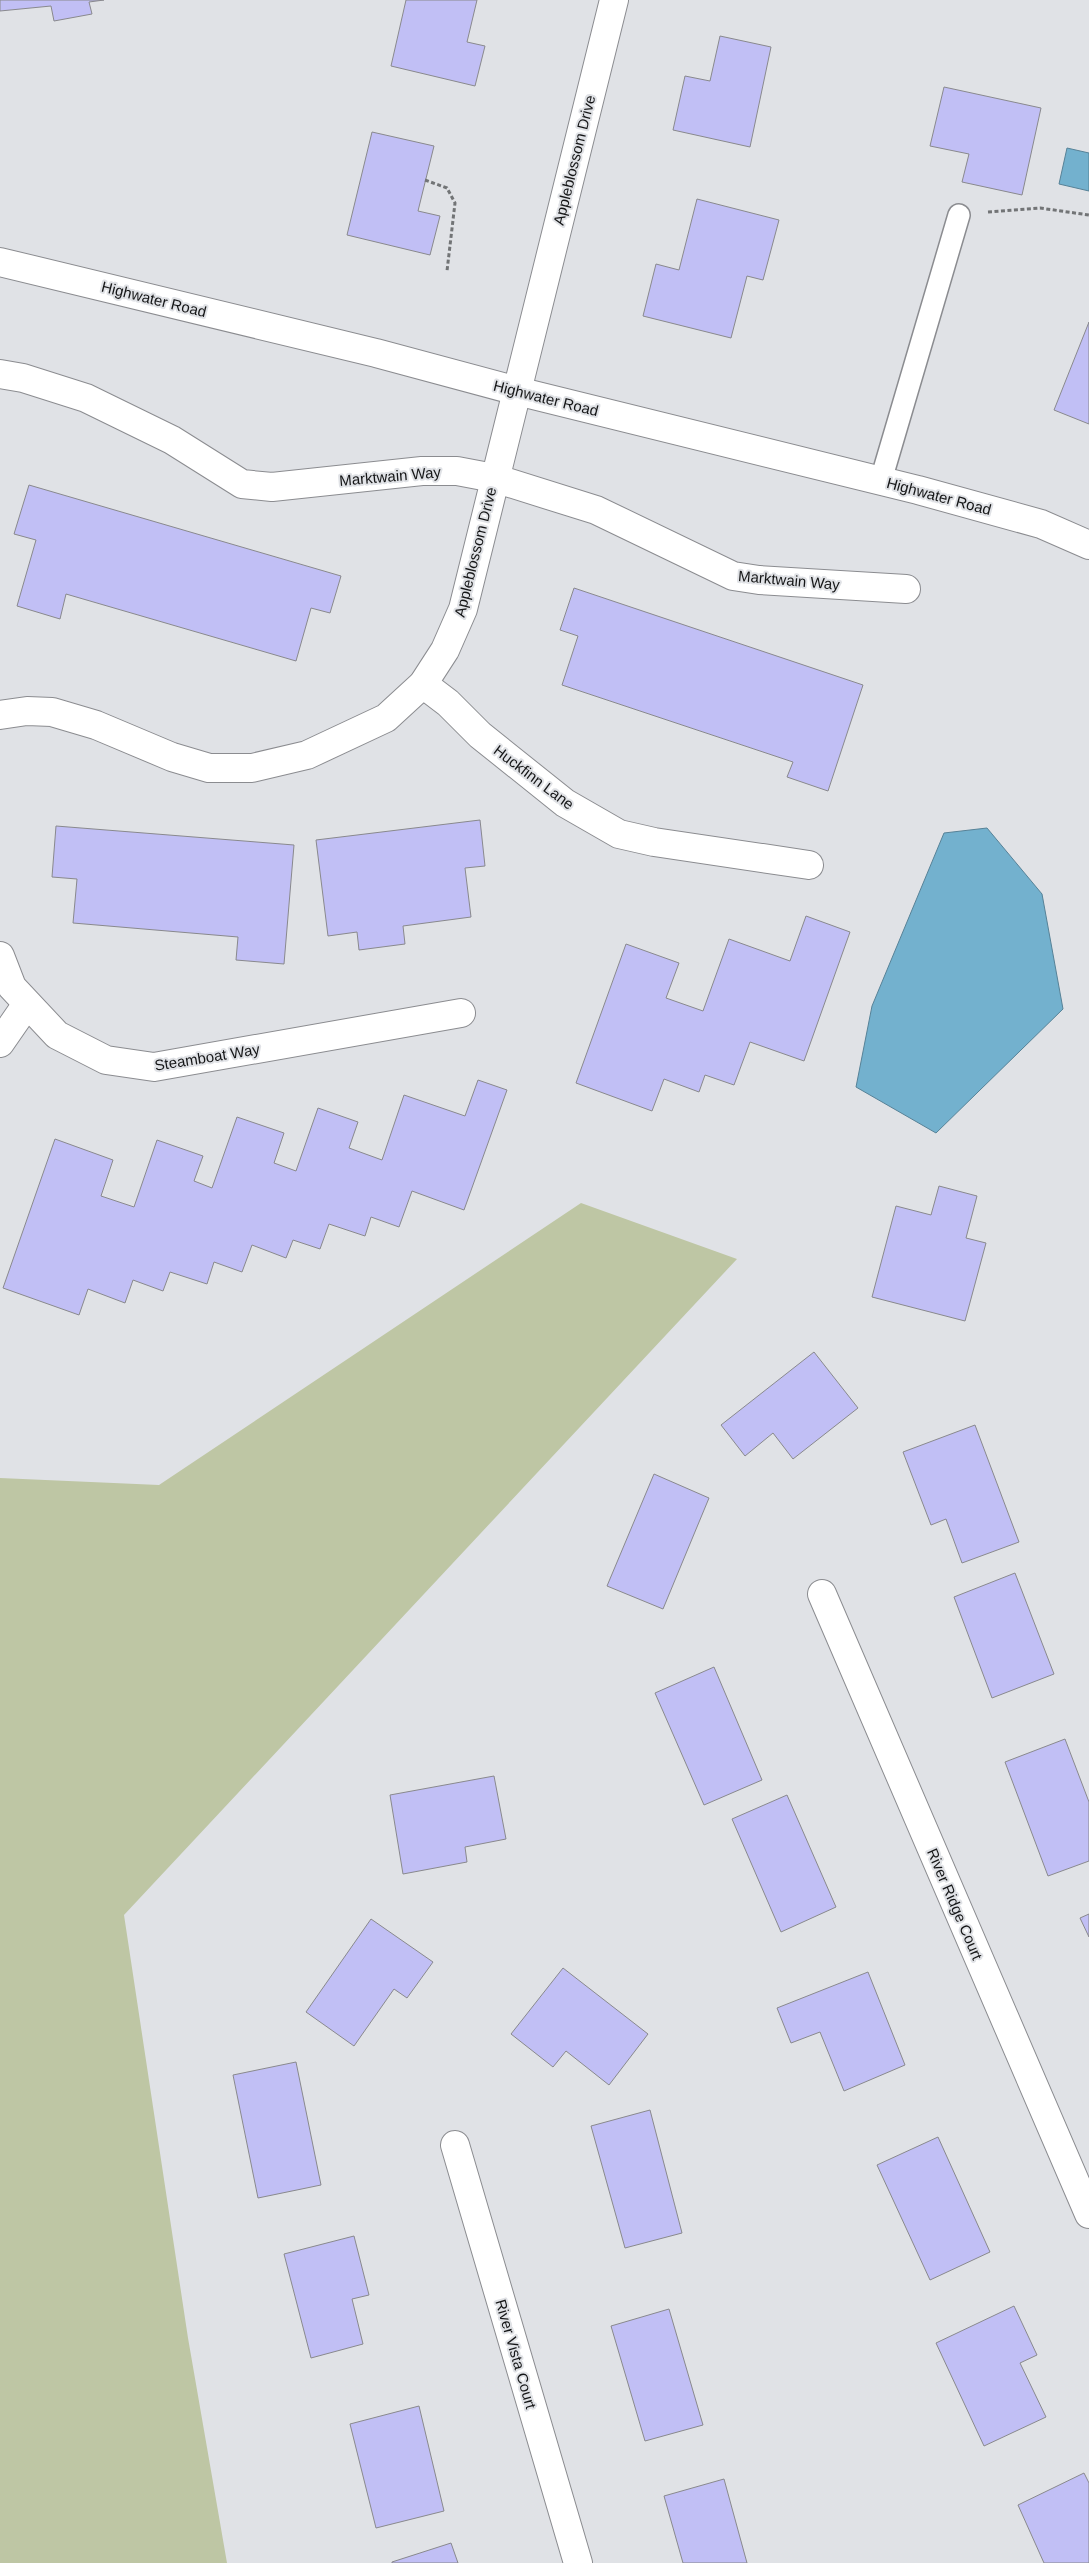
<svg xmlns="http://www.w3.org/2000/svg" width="1089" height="2563" font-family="Helvetica,sans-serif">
<rect width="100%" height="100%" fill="#e0e2e6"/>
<polygon fill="#bec6a4" points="581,1203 737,1259 124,1915 188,2338 227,2563 0,2563 0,1478 159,1485"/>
<g fill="#73b1ce" stroke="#578297">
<polygon points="1067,148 1089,153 1089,191 1059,184"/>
<polygon points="987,828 1042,894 1063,1009 936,1133 856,1087 872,1006 944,833"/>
</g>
<g fill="#c1bff5" stroke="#89898d">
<polygon points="0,0 104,0 89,2 92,14 54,21 51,6 0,11"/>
<polygon points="406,0 477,0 467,42 485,46 475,86 391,66"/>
<polygon points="720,36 771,47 750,147 673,130 685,76 710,81"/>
<polygon points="944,87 1041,108 1022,195 962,182 969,154 930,146"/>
<polygon points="372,132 434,146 418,211 440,216 430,255 347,235"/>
<polygon points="697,199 779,220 763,280 747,276 731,338 643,316 656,264 679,270"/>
<polygon points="1089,322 1089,424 1054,410"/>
<polygon points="29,485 341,576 330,613 311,608 296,661 66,594 60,619 17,606 36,540 14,534"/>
<polygon points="574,588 863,685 828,791 787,777 793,762 562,685 578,636 560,630"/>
<polygon points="480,820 485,866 465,868 471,917 403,926 405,944 359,950 357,932 328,936 316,840"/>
<polygon points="56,826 294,845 284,964 236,960 238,937 73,923 77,879 52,877"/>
<polygon points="806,916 850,932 804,1061 750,1042 734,1085 705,1075 699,1092 664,1079 652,1111 576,1083 626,944 679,963 666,998 703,1011 729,939 790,961"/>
<polygon points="478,1080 507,1090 464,1210 412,1191 399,1227 371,1217 365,1236 329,1224 320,1249 293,1240 286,1258 252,1245 242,1272 214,1262 207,1284 170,1272 163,1291 133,1280 125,1303 88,1289 79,1315 3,1288 55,1139 113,1160 101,1196 134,1207 157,1140 203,1156 194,1181 212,1188 237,1117 284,1133 274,1163 296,1171 318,1108 358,1122 349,1148 382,1160 404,1095 465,1116"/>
<polygon points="939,1186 977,1196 966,1238 986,1243 965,1321 872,1297 896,1206 931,1215"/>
<polygon points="814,1352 858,1408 793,1459 773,1433 745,1456 721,1425"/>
<polygon points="975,1425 1019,1542 962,1563 946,1519 931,1525 903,1452"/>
<polygon points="654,1474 709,1498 663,1609 607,1586"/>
<polygon points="1015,1573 1054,1674 992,1698 954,1597"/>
<polygon points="714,1667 762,1780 704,1805 655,1693"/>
<polygon points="1065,1739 1089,1802 1089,1861 1048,1876 1005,1762"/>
<polygon points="494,1776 506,1839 465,1847 467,1862 403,1874 390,1795"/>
<polygon points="787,1795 836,1907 781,1932 732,1819"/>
<polygon points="1089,1914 1089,1937 1080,1918"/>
<polygon points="371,1919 433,1962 407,1998 394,1989 354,2046 306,2012"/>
<polygon points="563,1968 648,2034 609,2085 566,2051 553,2067 511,2034"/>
<polygon points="868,1972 905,2065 844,2091 820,2032 791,2043 777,2008"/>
<polygon points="296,2062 321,2185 258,2198 233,2075"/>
<polygon points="650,2110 682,2233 625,2248 591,2126"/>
<polygon points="938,2137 990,2252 930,2280 877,2165"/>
<polygon points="354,2236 369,2295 352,2299 363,2344 311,2358 284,2254"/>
<polygon points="1014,2306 1037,2355 1020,2363 1046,2417 984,2446 936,2343"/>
<polygon points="669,2309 703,2425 645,2441 611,2326"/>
<polygon points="419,2406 444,2511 376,2528 350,2424"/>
<polygon points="1084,2473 1089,2483 1089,2563 1044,2563 1018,2505"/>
<polygon points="724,2479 747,2563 683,2563 664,2496"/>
<polygon points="451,2543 458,2563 392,2563 392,2562"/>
</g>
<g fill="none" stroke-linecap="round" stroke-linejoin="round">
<defs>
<polyline id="lane" points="881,480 959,215"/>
<g id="street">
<polyline points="0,374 23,378 86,398 172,440 242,484 272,487 422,471 457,471 494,478 596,510 733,576 759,580 906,589"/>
<polyline points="423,684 448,703 480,735 565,803 619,834 654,842 809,865"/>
<polyline points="0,715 27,711 52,712 96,725 172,757 209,768 252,768 307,755 386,718 423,684 445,650 463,609 614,0"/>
<polyline points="0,956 12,987 57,1035 106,1060 154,1067 461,1013"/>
<polyline points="0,1043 27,1004"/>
<polyline points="822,1594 1089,2214"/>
<polyline points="455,2145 578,2563"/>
</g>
<polyline id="secondary" points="0,262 376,353 517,391 918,490 1041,524 1089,545"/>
</defs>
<use href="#lane" stroke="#8b8c90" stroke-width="24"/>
<use href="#street" stroke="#8b8c90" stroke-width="30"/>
<use href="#secondary" stroke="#8b8c90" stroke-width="30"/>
<g stroke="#727476" stroke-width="3" stroke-dasharray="4 2.5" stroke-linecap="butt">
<polyline points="425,180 447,188 455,203 447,271"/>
<polyline points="988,212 1040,208 1089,215"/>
</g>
<use href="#lane" stroke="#fff" stroke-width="21"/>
<use href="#street" stroke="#fff" stroke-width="28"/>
<use href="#secondary" stroke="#fff" stroke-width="28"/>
</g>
<g text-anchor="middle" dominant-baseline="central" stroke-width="4" stroke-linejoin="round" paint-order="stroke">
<g font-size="15" fill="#151617" stroke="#e0e2e6">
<text transform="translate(574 160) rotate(-76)">Appleblossom Drive</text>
<text transform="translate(154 299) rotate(14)">Highwater Road</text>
<text transform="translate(546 398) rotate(14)">Highwater Road</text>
<text transform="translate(390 476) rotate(-5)">Marktwain Way</text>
<text transform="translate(939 496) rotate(15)">Highwater Road</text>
<text transform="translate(475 552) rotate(-76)">Appleblossom Drive</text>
<text transform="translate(789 580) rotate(5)">Marktwain Way</text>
<text transform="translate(534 777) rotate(37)">Huckfinn Lane</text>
<text transform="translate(207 1057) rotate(-9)">Steamboat Way</text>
<text transform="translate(955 1904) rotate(67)">River Ridge Court</text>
<text transform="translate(516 2354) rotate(74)">River Vista Court</text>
</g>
</g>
</svg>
